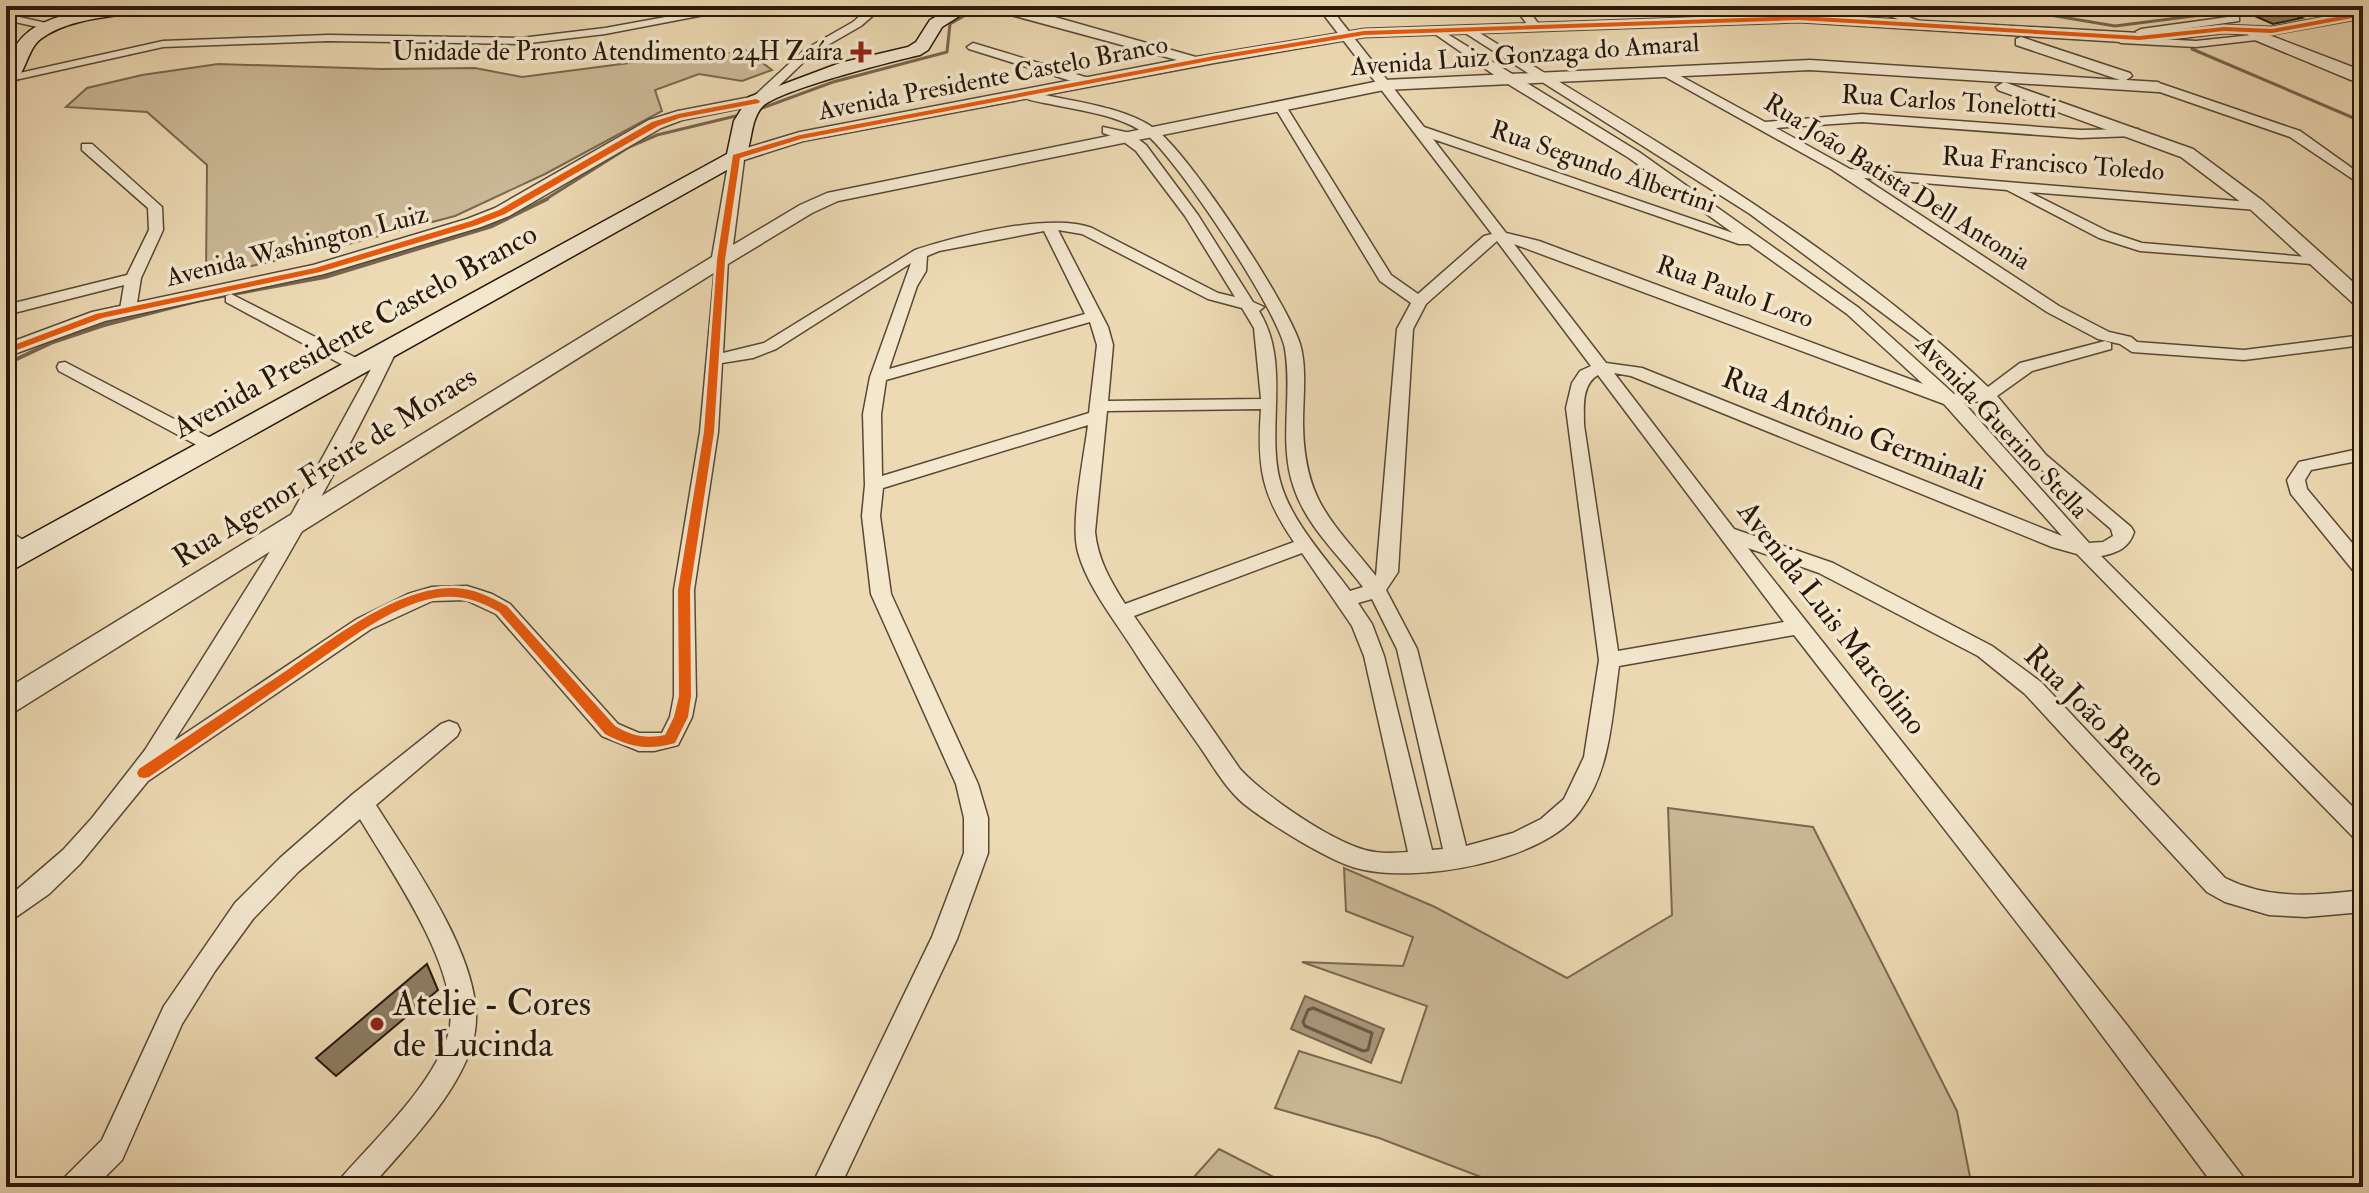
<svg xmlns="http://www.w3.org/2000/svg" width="2369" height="1193" font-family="'IM FELL Double Pica',serif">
<rect width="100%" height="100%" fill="#eddab4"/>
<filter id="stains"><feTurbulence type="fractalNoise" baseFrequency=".0025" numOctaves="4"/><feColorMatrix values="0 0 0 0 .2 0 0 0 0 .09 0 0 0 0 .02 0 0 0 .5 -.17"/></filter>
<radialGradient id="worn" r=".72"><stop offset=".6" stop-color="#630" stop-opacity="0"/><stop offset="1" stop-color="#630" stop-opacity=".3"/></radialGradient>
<g fill="#cbb997" stroke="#796851" stroke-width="2">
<polygon points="744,49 772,70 742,81 699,74 655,90 662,111 545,174 455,216 337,247 206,276 207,165 147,112 66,107 87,88 142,75 218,64 382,69 475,68 522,77 629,63 709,58"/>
<polygon points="1668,808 1813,827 1957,1111 1972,1187 1507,1187 1379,1138 1275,1108 1299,1051 1401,1083 1427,1006 1302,962 1403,966 1413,937 1346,911 1344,868 1435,907 1567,978 1672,915"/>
<polygon points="1219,1149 1293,1187 1185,1187"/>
</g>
<polygon fill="#aa987b" stroke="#76654e" stroke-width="2" points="1305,996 1384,1029 1371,1063 1291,1029"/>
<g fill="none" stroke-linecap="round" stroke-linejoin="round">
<polygon stroke="#685843" stroke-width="3" points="1313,1008 1372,1033 1368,1050 1363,1051 1305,1026 1303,1022 1308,1010"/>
<g stroke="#76654e" stroke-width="3">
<polyline points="1126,6 1167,6"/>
<polyline points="1997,6 2115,26 2209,14"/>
<polyline points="2231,9 2239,6"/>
<polyline points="2192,49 2363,122"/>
<polyline points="757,110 833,82 947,52 950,24 981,6"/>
<polyline points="543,201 629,147 657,135 744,114"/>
</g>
<polyline stroke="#76654e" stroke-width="4" points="6,364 53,342 104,325 200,300 325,277 492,226 547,199"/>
</g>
<g fill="#8e7d63" stroke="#27180b" stroke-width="2">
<polygon points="2273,7 2302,18 2273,24 2248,13"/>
<polygon points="427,964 438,990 336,1076 316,1058"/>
</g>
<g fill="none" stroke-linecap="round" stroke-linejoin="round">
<defs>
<g id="minor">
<polygon points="726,6 751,6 605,34 521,44 328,41 163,47 6,82 6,76 163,41 328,35 521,38 605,28"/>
<polygon points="871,6 884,6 861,26 812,54 760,104 752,104 752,98 804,50 853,22"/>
<path d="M1317 6H1329L1424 127 1733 233 1629 158 1503 81 1432 32 1430 30 1436 27 1639 152 1859 308 1954 394 1974 392 1928 347 1750 214 1462 31V27H1470C1645 136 1838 243 1988 387L2020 363 2105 341 2111 343V349L2032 371 1997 396 2046 455 2131 527 2134 532C2129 548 2117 553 2101 556L2363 817V842L2355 839 2077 554 2052 547 1631 376 1614 373 1734 529 1833 563 1992 646 2041 682 2225 878C2269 900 2315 896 2363 890V912L2306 917 2269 915 2225 902 2207 892 2025 694 1978 656 1819 573 1748 548 2126 1024 2243 1177 2247 1187H2215L2049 964 1794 635 1619 666C1612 715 1611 770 1580 811 1543 862 1418 883 1360 869 1332 863 1268 823 1244 804 1226 789 1213 766 1200 747 1179 717 1157 687 1138 657 1118 624 1088 589 1078 552 1070 523 1084 457 1088 425L883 488 880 516 891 594 978 784 988 818V853L957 939 840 1187H811L932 937 964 853V818L956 784 871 594 862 516 865 485 863 414 870 377 911 263 776 349 753 358 722 363 718 432 694 590 696 696 692 717 678 745 654 751H639L602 736 496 614 466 600 432 601 371 629 148 781 80 864 49 894 6 924V899L63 850 92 818 145 750 279 537 383 347 389 345 397 350C332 485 256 615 174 741L357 619 408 594 432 587 467 586 492 594 510 604 618 724 639 733H662L670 717 674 696V590L700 432 716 257H726L728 260 723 353 764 343 915 250C958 236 1051 212 1092 228L1218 293 1235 297 1185 216 1136 151 1120 139 1103 133V127L1130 133 1146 145 1198 215 1253 302 1264 307 1259 311C1291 362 1266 428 1280 481 1291 522 1326 558 1350 591L1363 587C1338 554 1307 527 1294 488 1278 443 1293 395 1285 349 1279 312 1178 161 1148 136 1123 115 1081 111 1050 104 1039 102 1025 100 1016 94L1022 90C1061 100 1123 105 1155 129 1189 153 1288 304 1300 344 1307 368 1303 398 1303 423 1304 501 1331 520 1376 576L1397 329 1411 303 1380 281 1274 106 1284 103 1391 275 1418 294 1484 236 1492 234ZM1433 139 1739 244H1749L1847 314 1923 384 1539 241 1506 233ZM1058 230 1082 234 1208 299 1242 308 1254 328 1261 399 1108 401 1113 345 1108 327ZM1044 231 1085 314 889 369 917 286 926 271 927 256 939 251ZM1497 241 1591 366 1580 371 1572 383 1566 408 1599 660 1584 757 1564 799 1541 819 1513 833 1466 846 1417 649 1386 590 1398 572 1413 329 1426 304ZM1514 244 1944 404 2062 536 1642 368 1606 363ZM1090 322 1097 345 1089 413 882 476 881 414 886 380ZM1598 375 1784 622 1618 651 1584 425C1584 408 1581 385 1598 375ZM1983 401 2034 463 2111 529 2113 536 2103 542 2089 543 1964 403ZM1261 409C1257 466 1261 494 1294 542L1125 604C1110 580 1098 560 1095 532L1107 411ZM1302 553 1352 626 1364 656 1408 852C1394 853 1380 854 1365 850 1329 840 1265 796 1240 769L1134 616ZM1372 599 1397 649 1443 849 1432 850 1384 656 1372 624 1358 603Z"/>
<polygon points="1513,6 1525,6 1541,27 1539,29 1531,29"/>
<polygon points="1862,6 1879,6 1930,25 1920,27"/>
<polygon points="6,14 55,25 57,27 51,30 6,20"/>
<polygon points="2235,16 2239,17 2239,21 2141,35 2135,32 2141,29"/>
<polygon points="2261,34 2265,35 2265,39 2196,47 2121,43 2115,40 2121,37 2196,41"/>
<polygon points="973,43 1092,79 1094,82 1084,85 969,49 967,47"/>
<polygon points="1664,67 1765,122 1862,114 2080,130 2138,129 2138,135 2133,136 2080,138 1862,122 1776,128 1850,169 2262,203 2264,206 2257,210 2029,192 2109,232 2142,243 2319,258 2324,259 2324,265 2140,251 2099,238 2007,190 1864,178 2059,306 2109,332 2131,337 2137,342 2244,350 2363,335 2363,345 2244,360 2132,352 2120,344 2098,339 2047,312 1831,169 1660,74 1658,71"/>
<polygon points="2154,84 2162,84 2300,131 2363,176 2363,186 2290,137 2154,90"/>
<polygon points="82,144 92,144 162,207 163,230 141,278 136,309 128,314 120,309 124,285 6,315 6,305 127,275 149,230 148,208 82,150"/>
<polygon points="231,294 364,362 366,366 358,371 352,370 226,302 226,296"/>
<polygon points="65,362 218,442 221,446 212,452 206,450 59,371 57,367 59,363"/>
<polygon points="2363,448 2363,460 2311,470 2305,480 2307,489 2363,556 2363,576 2356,574 2291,494 2287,480 2299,462"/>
<polygon points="6,529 37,549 34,554 20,554 6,544"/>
<path d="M449 721 457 724 460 730 457 736 376 805C411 861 486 964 475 1031 467 1086 406 1146 371 1187H338L342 1177C376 1138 433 1085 448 1035 466 976 390 870 360 819L298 872 253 919 215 971 182 1024 122 1160 95 1187H61L65 1177 102 1140 164 1006 235 903 280 858 353 794 441 724Z"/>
</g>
<g id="tertiary">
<polygon points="998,6 1016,6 1196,57 1364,29 1799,14 2139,33 2224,25 2272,27 2363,10 2363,18 2269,35 2363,71 2363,81 2351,80 2250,38 2248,34 2224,33 2139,43 1799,22 1364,37 1214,63 803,141 744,160 733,245 800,205 827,193 1384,80 1810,60 2120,80 2016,45 2016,39 2021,37 2130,73 2132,76 2126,80 2158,82 2166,87 2158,92 1810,70 1384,90 838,201 812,213 728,264 16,711 6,714 6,689 712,257 730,153 800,132 1177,60 1011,15"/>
<polygon points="2004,82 2193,149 2263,201 2363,291 2363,308 2356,306 2250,209 2181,157 1998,90 1996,87"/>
<polygon points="756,96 764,101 762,104 682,120 661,128 509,216 481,227 324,274 105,321 6,357 6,344 92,312 313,265 467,219 495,208 649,120 678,111"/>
</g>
<g id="secondary">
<path d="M114 6H153L145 11C112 17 70 18 42 38 25 49 26 82 6 86 6 20 60 15 114 6Z"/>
<path d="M955 6H975L942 27 928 50 920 55C893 61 774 91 761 108 749 124 753 145 743 161L16 568 6 571V548L727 154 734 121 749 97 840 63 908 47 916 42 930 20Z"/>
</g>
</defs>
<use href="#minor" stroke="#584835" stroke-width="3"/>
<use href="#tertiary" stroke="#584835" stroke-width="3"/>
<use href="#secondary" stroke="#27180b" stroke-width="3"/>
<use href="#minor" fill="#f3e7ce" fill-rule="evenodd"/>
<use href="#tertiary" fill="#f3e7ce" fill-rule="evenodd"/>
<use href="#secondary" fill="#f3e7ce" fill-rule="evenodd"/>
<defs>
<g id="cycleway">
<path d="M2363 12V16L2272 33 2224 31 2139 40 1799 20 1364 35 1214 60 801 139 740 158 725 260 714 432 690 590 691 696 688 717 675 743C649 751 629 747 605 734L499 612C478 600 459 594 435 598 389 606 344 644 306 669 254 705 201 741 149 777L144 778 139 777 137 773 139 769C185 738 231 707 277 677 323 646 392 589 450 588 471 587 489 596 507 606L615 726C632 736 646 739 665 735L674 717 679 696 678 590 704 432 717 260 733 155 800 135 1214 56 1364 31 1799 16 2139 36 2224 27 2272 29Z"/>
<polygon points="756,99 760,101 759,103 680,118 658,126 505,214 477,225 320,272 102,318 6,354 6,348 96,314 315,268 471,221 499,210 652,122 678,114"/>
</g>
</defs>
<use href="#cycleway" stroke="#f3e7ce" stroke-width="5"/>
<use href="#cycleway" fill="#e8590c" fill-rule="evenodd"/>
</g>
<g fill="#8f2418" stroke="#f3e7ce" stroke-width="3">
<path d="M857 40h8v8h8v8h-8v8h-8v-8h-8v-8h8z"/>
<circle cx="377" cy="1024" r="8"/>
</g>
<g text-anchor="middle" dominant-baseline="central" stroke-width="7" stroke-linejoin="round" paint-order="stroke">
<g font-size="26" fill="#27180b" stroke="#f3e7ce" text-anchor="end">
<text x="843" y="52">Unidade de Pronto Atendimento 24H Zaíra</text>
</g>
<g font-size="26" fill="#27180b" stroke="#f3e7ce">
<text transform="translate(1525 55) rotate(-4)">Avenida Luiz Gonzaga do Amaral</text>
<text transform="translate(993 78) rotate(-11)">Avenida Presidente Castelo Branco</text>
<text transform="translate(1949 102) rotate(4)">Rua Carlos Tonelotti</text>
<text transform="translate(2053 164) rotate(4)">Rua Francisco Toledo</text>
<text transform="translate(1603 167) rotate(19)">Rua Segundo Albertini</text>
<text transform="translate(1897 182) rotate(32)">Rua João Batista Dell Antonia</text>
<text transform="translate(297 246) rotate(-14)">Avenida Washington Luiz</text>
<text transform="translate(1735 292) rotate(20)">Rua Paulo Loro</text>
<text transform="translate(2002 427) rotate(47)">Avenida Guerino Stella</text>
</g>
<g font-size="30" fill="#27180b" stroke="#f3e7ce">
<text transform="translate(355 331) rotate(-29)">Avenida Presidente Castelo Branco</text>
<text transform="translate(1854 429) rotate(22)">Rua Antônio Germinali</text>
<text transform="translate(325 467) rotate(-32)">Rua Agenor Freire de Moraes</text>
<text transform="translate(1832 618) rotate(52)">Avenida Luis Marcolino</text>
<text transform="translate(2095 716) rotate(45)">Rua João Bento</text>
</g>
<g font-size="36" fill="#27180b" stroke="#f3e7ce" text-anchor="start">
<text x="393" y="1003">Atelie - Cores<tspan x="393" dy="41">de Lucinda</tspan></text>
</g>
</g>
<rect width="2369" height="1193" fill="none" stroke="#eddab4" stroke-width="32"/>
<rect x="8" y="8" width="2353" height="1177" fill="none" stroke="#27180b" stroke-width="4"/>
<rect x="16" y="16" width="2337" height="1161" fill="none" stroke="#27180b" stroke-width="2"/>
<rect width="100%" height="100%" filter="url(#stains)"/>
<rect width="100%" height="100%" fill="url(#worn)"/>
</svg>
